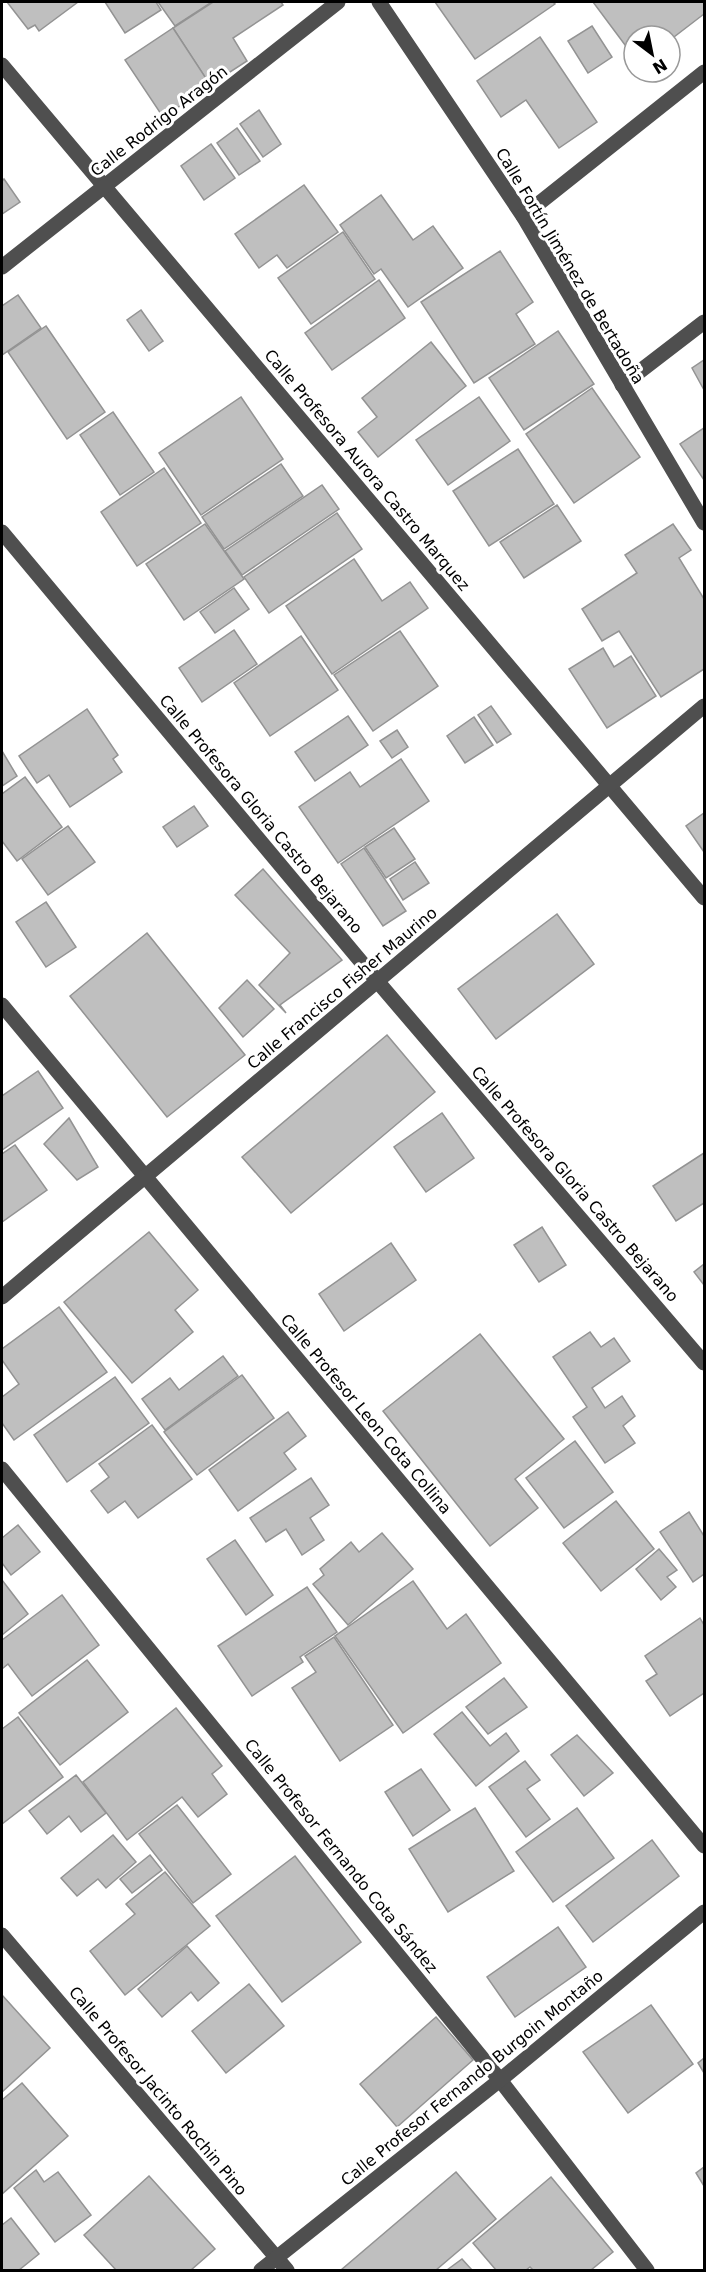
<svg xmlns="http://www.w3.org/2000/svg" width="706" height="2272" font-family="'DejaVu Sans',sans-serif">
<rect width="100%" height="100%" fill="#fff"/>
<g fill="#bfbfbf" stroke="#939393" stroke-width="1.5">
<polygon points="7,2 78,2 39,31 35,25 28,29"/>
<polygon points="105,2 156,2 161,10 125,33"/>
<polygon points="158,2 212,2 175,26"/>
<polygon points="213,2 281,2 283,5 233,38 247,61 210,85 173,28"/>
<polygon points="435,2 553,2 555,4 475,59"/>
<polygon points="593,2 704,2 704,14 670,40 670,36 634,36 634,57"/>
<polygon points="592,26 612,57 588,73 568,41"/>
<polygon points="173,28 211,86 163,117 125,60"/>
<polygon points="540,37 597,122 559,148 526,100 501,117 477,81"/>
<polygon points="259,110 281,144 263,157 240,124"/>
<polygon points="237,128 260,161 239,175 217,143"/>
<polygon points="211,144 235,178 204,200 181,166"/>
<polygon points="4,179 20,202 2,214 2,181"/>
<polygon points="304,185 338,232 287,268 277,255 259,268 235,234"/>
<polygon points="381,195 413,240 433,226 463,268 408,307 381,269 374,274 340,225"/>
<polygon points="343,232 375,279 311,324 278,278"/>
<polygon points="500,251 533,302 516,314 535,344 474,383 421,302"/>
<polygon points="379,280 405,318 332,370 305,333"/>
<polygon points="18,295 41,328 2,355 2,306"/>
<polygon points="141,310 163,341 149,351 127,320"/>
<polygon points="46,326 105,412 67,439 8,352"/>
<polygon points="558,331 594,384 524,430 489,378"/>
<polygon points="431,342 466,386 378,457 358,432 377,417 362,398"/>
<polygon points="704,360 704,390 692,368"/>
<polygon points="592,388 640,457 574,503 526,434"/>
<polygon points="241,397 283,459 201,515 159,453"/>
<polygon points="479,397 510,441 448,485 416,440"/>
<polygon points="113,412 154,472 120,495 80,435"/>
<polygon points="704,428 704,480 680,444"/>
<polygon points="518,449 554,504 489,546 453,491"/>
<polygon points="281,464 303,496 224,549 202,517"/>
<polygon points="164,468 201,523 137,566 101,512"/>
<polygon points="322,485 339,509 242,575 225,551"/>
<polygon points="557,505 581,541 524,578 500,542"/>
<polygon points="337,513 362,549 269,613 244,577"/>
<polygon points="205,524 244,579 184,620 146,564"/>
<polygon points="673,524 691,550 679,558 704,599 704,669 661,697 619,631 602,641 582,609 637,573 625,555"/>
<polygon points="354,559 382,601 410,582 428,608 332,674 286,606"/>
<polygon points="234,588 249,609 215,633 200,612"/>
<polygon points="234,630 257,664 202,702 179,668"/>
<polygon points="400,631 438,686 373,731 334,675"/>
<polygon points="301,636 338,690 270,736 234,683"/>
<polygon points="603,648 614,667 631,656 656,696 607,728 569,669"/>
<polygon points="491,706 511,734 497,743 478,715"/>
<polygon points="87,709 118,755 113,759 122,772 70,807 49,775 37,783 19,756"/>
<polygon points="348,716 368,745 315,781 295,752"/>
<polygon points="474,717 493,745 465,763 447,736"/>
<polygon points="397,730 408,747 392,758 380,741"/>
<polygon points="2,751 17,776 2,786"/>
<polygon points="401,759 429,801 338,863 299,807 350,772 360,787"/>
<polygon points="25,777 62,827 17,861 2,841 2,794"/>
<polygon points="194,806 208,826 177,847 163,827"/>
<polygon points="704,813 704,852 686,826"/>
<polygon points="68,826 95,862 48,895 22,859"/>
<polygon points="394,828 415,859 386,878 365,847"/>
<polygon points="364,848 406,911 383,926 341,864"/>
<polygon points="415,862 429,883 403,900 390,879"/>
<polygon points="263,869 342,960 280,1005 286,1013 259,985 290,953 235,895"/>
<polygon points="46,902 76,947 46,967 16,922"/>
<polygon points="557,914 594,964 496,1039 458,989"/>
<polygon points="147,933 245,1055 167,1117 70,996"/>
<polygon points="247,980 274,1009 243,1037 219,1008"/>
<polygon points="387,1035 435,1092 291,1213 242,1157"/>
<polygon points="38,1071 63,1108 2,1150 2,1096"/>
<polygon points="442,1113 474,1158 426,1192 394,1147"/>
<polygon points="69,1118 98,1167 77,1180 44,1144"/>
<polygon points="15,1145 47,1190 2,1222 2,1154"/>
<polygon points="704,1153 704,1203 676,1221 653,1186"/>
<polygon points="542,1227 566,1265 539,1282 514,1245"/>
<polygon points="149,1232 198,1290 175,1310 193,1332 132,1383 64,1302"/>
<polygon points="391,1243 416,1280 344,1331 319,1294"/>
<polygon points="704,1264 704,1285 694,1272"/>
<polygon points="59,1307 107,1372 14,1440 2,1423 2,1397 19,1384 2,1360 2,1349"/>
<polygon points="590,1332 601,1347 614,1338 630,1361 592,1388 605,1408 622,1396 635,1416 623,1426 635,1443 605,1463 573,1417 587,1407 553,1357"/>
<polygon points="480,1334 564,1439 515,1479 538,1508 490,1546 383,1411"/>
<polygon points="223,1356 238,1376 165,1430 142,1399 170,1378 179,1390"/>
<polygon points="242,1375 274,1418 197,1475 164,1432"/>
<polygon points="115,1377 149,1423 67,1482 34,1435"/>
<polygon points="288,1412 306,1436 284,1453 296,1469 238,1511 209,1470"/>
<polygon points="152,1425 192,1479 138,1518 125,1501 108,1513 91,1491 109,1477 99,1464"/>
<polygon points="575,1441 613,1492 564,1528 526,1478"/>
<polygon points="311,1478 329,1505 310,1518 324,1540 302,1555 286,1529 266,1542 250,1518"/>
<polygon points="616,1501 654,1549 601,1591 563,1543"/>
<polygon points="689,1512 704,1536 704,1574 693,1582 660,1532"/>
<polygon points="18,1525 40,1552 11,1575 2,1563 2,1538"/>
<polygon points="382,1533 413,1569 348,1625 313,1584 324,1575 320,1569 351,1542 359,1552"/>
<polygon points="235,1540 273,1595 246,1615 207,1559"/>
<polygon points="659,1549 677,1570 667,1577 676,1587 661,1600 636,1569"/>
<polygon points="2,1580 28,1614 2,1635"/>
<polygon points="413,1581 447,1629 466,1614 501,1663 403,1733 335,1636"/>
<polygon points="307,1587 337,1632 300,1657 303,1662 252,1696 218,1646"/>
<polygon points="62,1595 99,1645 32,1696 8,1664 2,1669 2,1640"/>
<polygon points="700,1618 704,1625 704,1693 670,1716 646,1681 657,1674 645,1656"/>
<polygon points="334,1637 393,1725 340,1761 292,1688 316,1672 305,1656"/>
<polygon points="87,1660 128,1712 60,1765 19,1713"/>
<polygon points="504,1678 527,1707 488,1734 466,1707"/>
<polygon points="176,1708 222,1766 212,1774 227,1794 198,1817 182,1797 127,1840 83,1782"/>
<polygon points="462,1712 490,1746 506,1733 519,1751 476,1786 434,1734"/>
<polygon points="18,1717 63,1777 2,1824 2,1729"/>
<polygon points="577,1735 613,1773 584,1796 551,1755"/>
<polygon points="525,1761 540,1780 527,1789 550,1819 526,1837 489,1787"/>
<polygon points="421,1769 450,1810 413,1836 385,1792"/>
<polygon points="76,1775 106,1813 81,1832 69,1816 47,1834 29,1811"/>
<polygon points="177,1805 231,1874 193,1903 139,1834"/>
<polygon points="475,1808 514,1871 448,1912 409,1849"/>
<polygon points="577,1808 614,1858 553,1902 516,1852"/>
<polygon points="113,1835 136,1862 106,1888 98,1879 77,1896 61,1878"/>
<polygon points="652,1840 679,1876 593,1942 566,1906"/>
<polygon points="150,1855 162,1870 132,1893 120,1879"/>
<polygon points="295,1856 361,1942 282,2002 216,1916"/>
<polygon points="165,1872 210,1926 125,1995 90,1951 135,1914 126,1904"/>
<polygon points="558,1927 586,1967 515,2017 487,1977"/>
<polygon points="187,1946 219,1983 198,2001 191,1992 162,2017 138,1989"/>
<polygon points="249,1984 284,2026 226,2073 192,2031"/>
<polygon points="2,1995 50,2048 2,2092"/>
<polygon points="651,2005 693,2064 628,2113 583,2052"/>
<polygon points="436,2017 473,2060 397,2127 360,2084"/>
<polygon points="704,2058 704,2073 698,2063"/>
<polygon points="22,2083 68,2136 2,2194 2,2100"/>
<polygon points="704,2167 704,2186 696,2173"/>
<polygon points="36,2170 44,2182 58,2172 91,2215 55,2242 14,2188"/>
<polygon points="456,2172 496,2219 436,2270 341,2270"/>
<polygon points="149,2176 215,2249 191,2270 116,2270 84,2235"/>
<polygon points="551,2177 613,2252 591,2270 533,2270 530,2267 526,2270 496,2270 473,2243"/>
<polygon points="11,2218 39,2254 19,2270 2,2270 2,2225"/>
<polygon points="462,2259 472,2270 447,2270"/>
</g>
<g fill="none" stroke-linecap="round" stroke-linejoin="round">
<g stroke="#4f4f4f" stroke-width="15">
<polyline points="379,2 523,216 704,523"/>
<polyline points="2,65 704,898"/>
<polyline points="523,216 704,72"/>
<polyline points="2,267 338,2"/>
<polyline points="622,385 704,322"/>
<polyline points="2,532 378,982 704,1363"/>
<polyline points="2,1005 704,1846"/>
<polyline points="2,1297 704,706"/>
<polyline points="2,1469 500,2080 647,2270"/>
<polyline points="2,1935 287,2270"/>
<polyline points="261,2270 500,2080 704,1912"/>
</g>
</g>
<g text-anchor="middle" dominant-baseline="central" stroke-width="6" stroke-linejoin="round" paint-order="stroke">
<g font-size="16" fill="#000" stroke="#fff">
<text transform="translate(159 121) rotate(-38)">Calle Rodrigo Aragón</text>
<text transform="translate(570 266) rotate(59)">Calle Fortín Jiménez de Bertadoña</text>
<text transform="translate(367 470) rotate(50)">Calle Profesora Aurora Castro Marquez</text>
<text transform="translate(261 814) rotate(50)">Calle Profesora Gloria Castro Bejarano</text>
<text transform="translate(342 988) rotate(-40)">Calle Francisco Fisher Maurino</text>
<text transform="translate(575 1184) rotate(49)">Calle Profesora Gloria Castro Bejarano</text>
<text transform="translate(366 1414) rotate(50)">Calle Profesor Leon Cota Collina</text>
<text transform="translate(341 1856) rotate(51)">Calle Profesor Fernando Cota Sández</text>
<text transform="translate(472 2078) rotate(-39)">Calle Profesor Fernando Burgoin Montaño</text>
<text transform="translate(158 2091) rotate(50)">Calle Profesor Jacinto Rochin Pino</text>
</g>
</g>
<rect width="706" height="2272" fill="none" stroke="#000000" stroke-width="6"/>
<g transform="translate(652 54) rotate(148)"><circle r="28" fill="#ffffff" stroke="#999999" stroke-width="1.5"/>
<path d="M0-4.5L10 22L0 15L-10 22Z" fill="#000000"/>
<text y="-9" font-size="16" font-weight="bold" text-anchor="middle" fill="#000000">N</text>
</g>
</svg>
